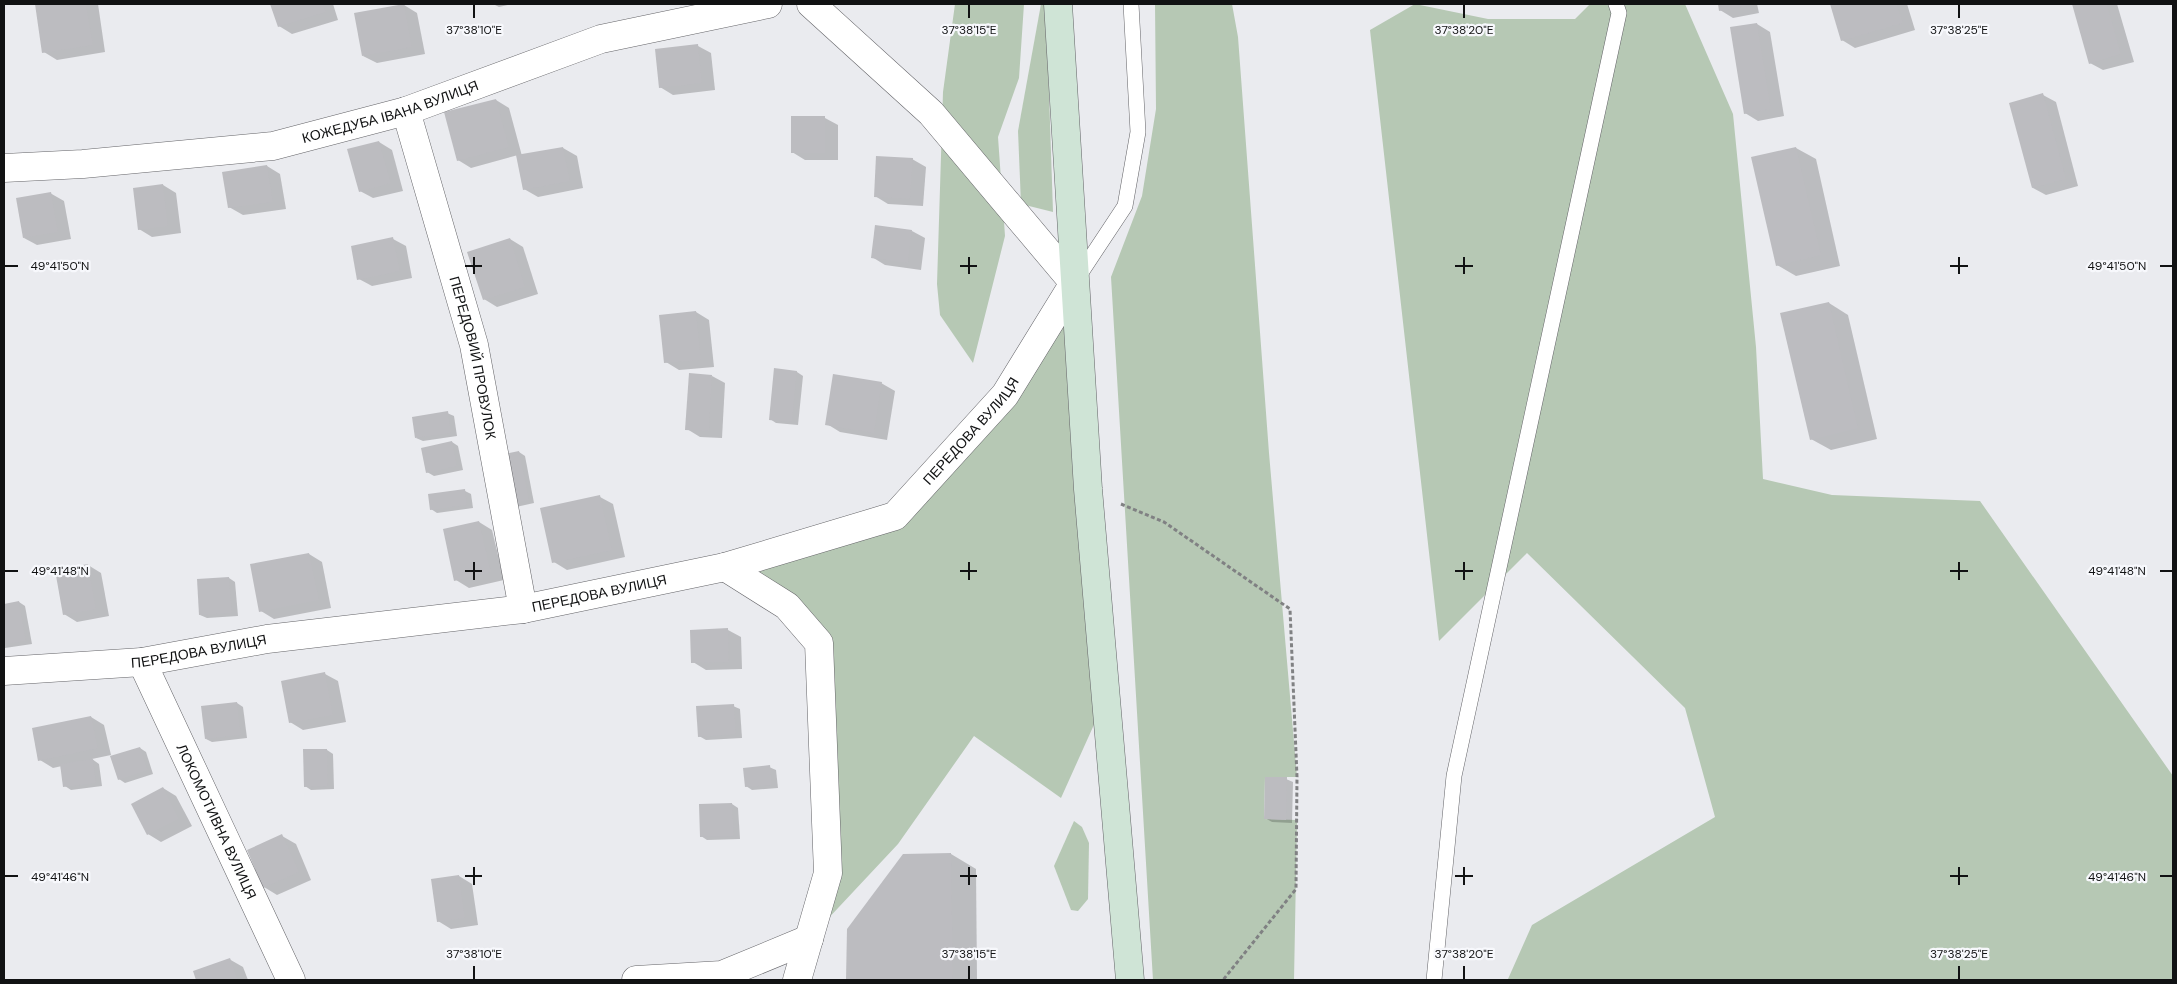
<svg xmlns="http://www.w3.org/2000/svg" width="2177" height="984" font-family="'DM Sans',sans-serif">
<rect width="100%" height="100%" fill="#eaebef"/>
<g fill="#b6c8b4">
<polygon points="955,4 1024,4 1019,78 998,137 1005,236 973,363 940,315 937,284 943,92"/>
<polygon points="1041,4 1046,4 1053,212 1021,204 1018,131"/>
<polygon points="1155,4 1232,4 1238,37 1269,453 1297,777 1265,777 1264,819 1297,820 1294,980 1153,980 1111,277 1142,196 1156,109"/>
<polygon points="1415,4 1488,19 1575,19 1590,4 1685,4 1733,114 1756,347 1763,479 1832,495 1980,501 2173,776 2173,980 1508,979 1532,925 1715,817 1685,708 1527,553 1439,641 1370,30"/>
<polygon points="1074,283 1106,698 1061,798 974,736 898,844 809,939 828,873 819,643 725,567 895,516"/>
<polygon points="1074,821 1082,827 1089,843 1088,899 1078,911 1071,910 1054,866"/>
</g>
<g fill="#0003">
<polygon points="36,4 98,4 105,52 57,60 44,52"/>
<polygon points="272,4 333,4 338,20 292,34 279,26"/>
<polygon points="493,4 512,4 499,7"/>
<polygon points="1719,4 1757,4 1759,13 1733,18 1720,10"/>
<polygon points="1831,4 1907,4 1915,30 1855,48 1842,40"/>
<polygon points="2073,4 2117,4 2134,62 2103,70 2090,63"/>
<polygon points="404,5 417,13 425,54 377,63 363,56"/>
<polygon points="1757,24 1770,32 1784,116 1758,121 1745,113"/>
<polygon points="698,46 711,53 715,90 673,95 660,87"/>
<polygon points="2043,95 2056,102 2078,186 2046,195 2033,188"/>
<polygon points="496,100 509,108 522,156 563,148 577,156 583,188 538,197 524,189 518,155 471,168 458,160"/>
<polygon points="792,118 825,118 838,125 838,160 805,160 792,152"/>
<polygon points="379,142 392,150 403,191 373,198 360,191"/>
<polygon points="1796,148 1816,159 1840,266 1796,276 1777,265"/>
<polygon points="912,159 926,167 923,206 888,204 875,196"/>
<polygon points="267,166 280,174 286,209 243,215 229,207"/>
<polygon points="163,185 176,193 181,233 152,237 139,229"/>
<polygon points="50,193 64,201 71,239 37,245 24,238"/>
<polygon points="912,231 925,238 921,270 885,265 872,257"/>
<polygon points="393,239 406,246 412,278 372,286 359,279"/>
<polygon points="510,239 523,247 538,294 497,307 484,299"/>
<polygon points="1829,303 1848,315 1877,439 1831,450 1811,439"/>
<polygon points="696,312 709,320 714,367 679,370 666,362 661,316"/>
<polygon points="776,369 797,372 803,376 798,425 776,423 770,419"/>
<polygon points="712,376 725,383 722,438 700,437 687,429"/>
<polygon points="881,383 895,391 887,440 840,432 827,424"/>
<polygon points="447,413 454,416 457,436 423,441 416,438"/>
<polygon points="452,442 458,446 463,470 434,476 427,472"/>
<polygon points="519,452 525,456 534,503 516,507"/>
<polygon points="465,491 471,494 473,508 437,513 431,509"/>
<polygon points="600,497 613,504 625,557 567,570 554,562"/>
<polygon points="479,522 492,530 504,580 469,588 456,580"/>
<polygon points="309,554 322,562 331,608 274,619 261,611"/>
<polygon points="88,565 101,573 109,616 77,622 64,614 57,571"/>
<polygon points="229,578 235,582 238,616 207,618 200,615"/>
<polygon points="19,602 25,606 32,644 5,648 4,647 4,605"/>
<polygon points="728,630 741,637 742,669 706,670 693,662"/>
<polygon points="325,674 338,681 346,722 303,730 290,722"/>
<polygon points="237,703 243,707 247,738 212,742 206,739"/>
<polygon points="733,706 740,709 742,738 706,740 699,736"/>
<polygon points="91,717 104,725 111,755 92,759 99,764 102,786 71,790 65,786 62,766 53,768 40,760"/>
<polygon points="140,748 146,752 153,774 125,783 119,779"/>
<polygon points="327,750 333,754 334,789 311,790 305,786"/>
<polygon points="769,767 776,770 778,788 752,790 746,786"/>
<polygon points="1286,779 1293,782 1292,823 1272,822 1265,818"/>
<polygon points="163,788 176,796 192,826 161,842 148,834"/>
<polygon points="732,804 738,808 740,839 707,840 701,836 700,805"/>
<polygon points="282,836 296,844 311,880 277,895 264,887"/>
<polygon points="951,854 976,869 977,980 847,980 848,929"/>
<polygon points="459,876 472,884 478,925 451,929 438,921"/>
<polygon points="229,959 243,967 248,980 198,980 194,972"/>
</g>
<g fill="#bcbcc0">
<polygon points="35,4 86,4 93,45 42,53"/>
<polygon points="270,4 323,4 326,12 278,27"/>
<polygon points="404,4 412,47 362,56 354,13"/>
<polygon points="1718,4 1746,4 1746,6 1719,11"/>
<polygon points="1830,4 1897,4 1903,23 1841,41"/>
<polygon points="2072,4 2107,4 2121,54 2089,64"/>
<polygon points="1757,23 1771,109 1744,114 1730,27"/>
<polygon points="698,44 702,83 659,88 655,49"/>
<polygon points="2043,93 2066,179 2032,188 2009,103"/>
<polygon points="496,99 509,147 457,161 444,112"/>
<rect x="791" y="116" width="34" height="37"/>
<polygon points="379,141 391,183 359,192 347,149"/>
<polygon points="563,147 570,181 523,190 516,155"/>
<polygon points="1796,147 1821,255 1776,266 1751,157"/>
<polygon points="876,156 913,158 910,199 874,197"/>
<polygon points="267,165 273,202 228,208 222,172"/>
<polygon points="163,184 168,226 138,230 133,188"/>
<polygon points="51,192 58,232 23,238 16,198"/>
<polygon points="875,225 912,230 908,263 871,258"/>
<polygon points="393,237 400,271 357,280 351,246"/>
<polygon points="510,238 525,287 483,300 467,252"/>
<polygon points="1829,302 1858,428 1810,440 1780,313"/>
<polygon points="696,311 701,360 664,363 659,315"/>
<polygon points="774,368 797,371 792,422 769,420"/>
<polygon points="689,373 712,375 709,431 685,430"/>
<polygon points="833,374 882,382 874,433 825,425"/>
<polygon points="448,411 451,433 415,438 412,417"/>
<polygon points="452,441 457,466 426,473 421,448"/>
<polygon points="519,451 529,500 509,504 499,455"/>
<polygon points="465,489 467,505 430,510 428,494"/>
<polygon points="600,495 612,550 552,563 540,508"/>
<polygon points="479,521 491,572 454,581 443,529"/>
<polygon points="309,553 319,600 259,612 250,564"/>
<polygon points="88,564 96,609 63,615 55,570"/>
<polygon points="229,577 232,613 199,615 197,579"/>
<polygon points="19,601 26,641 4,644 4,604"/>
<polygon points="728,628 729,662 691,663 690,630"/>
<polygon points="325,672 333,715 289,723 281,681"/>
<polygon points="237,702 241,735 205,739 201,706"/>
<polygon points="734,704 736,734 698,737 696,706"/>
<polygon points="91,716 98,748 38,761 32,728"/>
<polygon points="140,747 148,770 118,780 110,756"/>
<polygon points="303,749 327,749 328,786 304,787"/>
<polygon points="93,759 96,783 63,787 60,764"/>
<polygon points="770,765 772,785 745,787 743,768"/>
<polygon points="1265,777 1287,777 1286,820 1264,819"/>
<polygon points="163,787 179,819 147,835 131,804"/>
<polygon points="732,803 734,836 700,837 699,804"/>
<polygon points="282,834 299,872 263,888 247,850"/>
<polygon points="951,853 953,980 846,980 847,929 903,854"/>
<polygon points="459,875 465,918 437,922 431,879"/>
<polygon points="230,958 238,980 196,980 193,971"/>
</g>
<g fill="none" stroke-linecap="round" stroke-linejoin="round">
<defs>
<g id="lane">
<polyline points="1076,280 1125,206 1138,132 1131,4"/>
<polyline points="1434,980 1454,776 1619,13 1616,4"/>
</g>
<g id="street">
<path id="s1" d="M406 111 474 345 523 609"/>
<path id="s2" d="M4 168 83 164 273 146 406 111 601 39 768 4"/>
<polyline points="725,567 787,606 819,643 828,873 797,980"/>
<path id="s3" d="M142 662 291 980"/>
<path id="s4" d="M4 671 142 662 267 639 523 609 725 567 895 516 1005 395 1074 283 931 113 811 4"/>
<polyline points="636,980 722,975 809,939"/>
</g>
<polyline id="secondary" points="1058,4 1088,489 1130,980"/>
</defs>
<use href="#lane" stroke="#646468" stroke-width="16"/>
<use href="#street" stroke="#646468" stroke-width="29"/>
<use href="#secondary" stroke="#646468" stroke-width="29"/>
<polyline stroke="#808183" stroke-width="3" stroke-dasharray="4 2.5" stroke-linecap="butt" points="1121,504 1164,522 1290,609 1297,777 1296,889 1223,980"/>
<use href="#lane" stroke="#fff" stroke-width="15"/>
<use href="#street" stroke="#fff" stroke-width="28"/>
<use href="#secondary" stroke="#cfe4d6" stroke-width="28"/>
</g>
<path fill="none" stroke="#111213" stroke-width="2" d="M474 5V18M969 5V18M1464 5V18M1959 5V18M474 257V274M969 257V274M1464 257V274M1959 257V274M5 266H18M465 266H482M960 266H977M1455 266H1473M1950 266H1968M2160 266H2172M474 562V580M969 562V580M1464 562V580M1959 562V580M5 571H18M465 571H482M960 571H977M1455 571H1473M1950 571H1968M2160 571H2172M474 867V885M969 867V885M1464 867V885M1959 867V885M5 876H18M465 876H482M960 876H977M1455 876H1473M1950 876H1968M2160 876H2172M474 966V979M969 966V979M1464 966V979M1959 966V979"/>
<g text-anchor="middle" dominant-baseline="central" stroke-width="4.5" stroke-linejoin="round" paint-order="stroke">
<g font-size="14" fill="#111213" stroke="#f7f8fc">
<text stroke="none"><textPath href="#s2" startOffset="392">КОЖЕДУБА ІВАНА ВУЛИЦЯ</textPath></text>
<text stroke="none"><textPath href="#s1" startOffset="256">ПЕРЕДОВИЙ ПРОВУЛОК</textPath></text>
<text stroke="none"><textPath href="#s4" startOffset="1021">ПЕРЕДОВА ВУЛИЦЯ</textPath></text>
<text stroke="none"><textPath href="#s4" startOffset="601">ПЕРЕДОВА ВУЛИЦЯ</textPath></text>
<text stroke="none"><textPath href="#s4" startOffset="196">ПЕРЕДОВА ВУЛИЦЯ</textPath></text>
<text stroke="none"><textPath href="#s3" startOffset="176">ЛОКОМОТИВНА ВУЛИЦЯ</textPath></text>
</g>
</g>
<g font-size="12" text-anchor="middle" fill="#111213" stroke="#f7f8fc" stroke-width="4.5" stroke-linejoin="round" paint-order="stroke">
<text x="474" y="34">37°38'10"E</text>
<text x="969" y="34">37°38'15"E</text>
<text x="1464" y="34">37°38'20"E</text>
<text x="1959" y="34">37°38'25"E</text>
<text x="60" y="270">49°41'50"N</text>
<text x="2117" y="270">49°41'50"N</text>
<text x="60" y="575">49°41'48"N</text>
<text x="2117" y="575">49°41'48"N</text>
<text x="60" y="881">49°41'46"N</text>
<text x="2117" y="881">49°41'46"N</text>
<text x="474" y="958">37°38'10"E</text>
<text x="969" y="958">37°38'15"E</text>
<text x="1464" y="958">37°38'20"E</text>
<text x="1959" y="958">37°38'25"E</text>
</g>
<rect width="2177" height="984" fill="none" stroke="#111213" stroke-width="10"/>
</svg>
